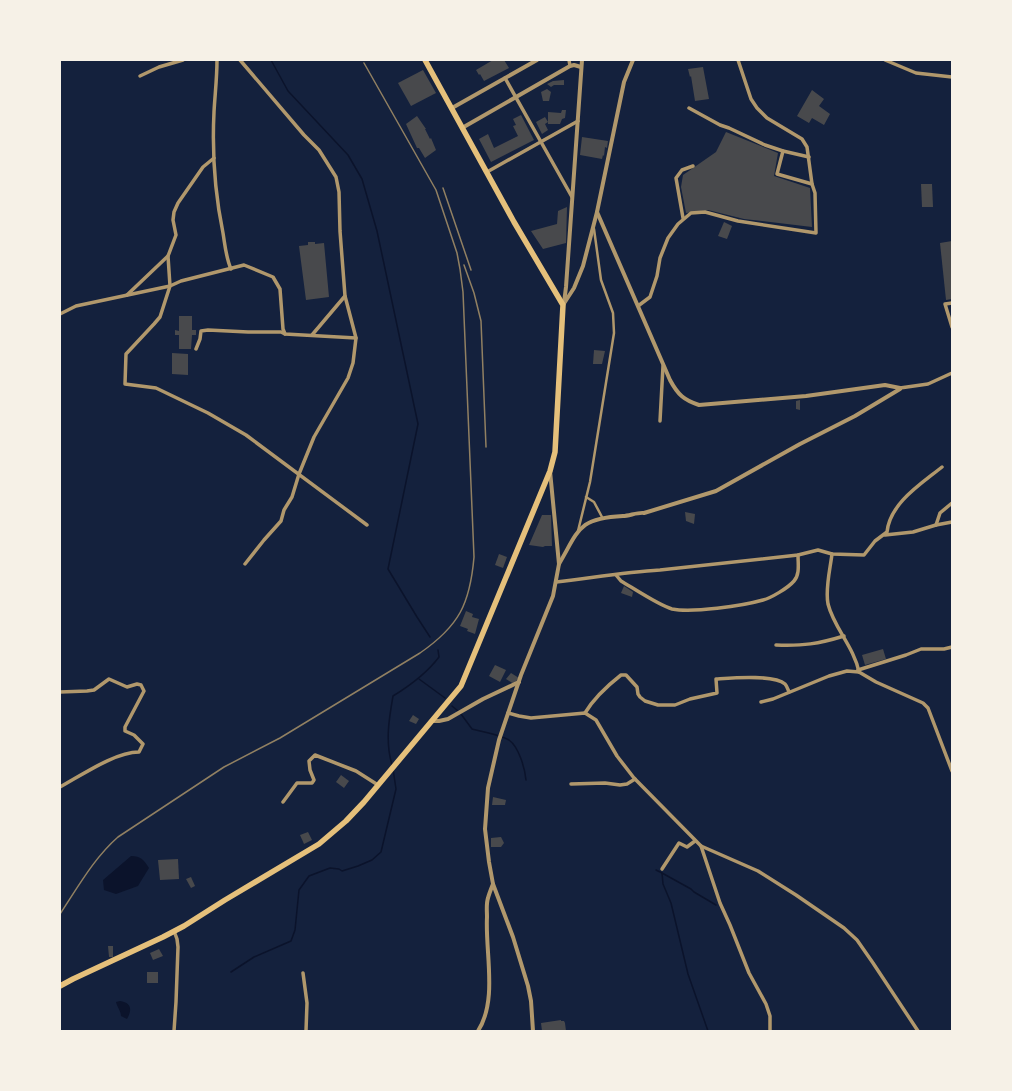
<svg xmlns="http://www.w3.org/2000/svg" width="1012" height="1091" font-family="'Nunito Sans',sans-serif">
<rect width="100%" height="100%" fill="#14213d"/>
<g fill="#0b132b">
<path d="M131 856C141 856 144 860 149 868L138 886 116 894 104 890 103 880Z"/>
<path d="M120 1001C132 1003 132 1010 127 1019L121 1016C121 1011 117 1007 116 1002Z"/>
</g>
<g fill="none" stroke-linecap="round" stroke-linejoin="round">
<g stroke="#0b132b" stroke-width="1.5">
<polyline points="271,60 288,91 348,155 362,179 377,231 418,424 388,569 417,617 430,637"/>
<polyline points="419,679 445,698"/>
<polyline points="452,706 458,711"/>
<path d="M461 714 472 729C483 732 499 734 509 740 519 747 525 769 526 780"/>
<path d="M392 765C385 742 389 719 393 696 411 685 427 673 439 657L438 650"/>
<polyline points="656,870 662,873 663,884 671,903 688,974 708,1031"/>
<polyline points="662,873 691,889 694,892 716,905"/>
<polyline points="231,972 254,957 291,941 295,930 299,890 309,876 330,868 339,869 342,871 358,866 372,860 381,852 396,789 393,769"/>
</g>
</g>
<g fill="#48494c">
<polygon points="493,60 504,60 509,68 484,81 480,74 479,75 476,70"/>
<polygon points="703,67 709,99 695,101 691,76 690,77 688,69"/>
<polygon points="423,70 436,93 411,106 398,83"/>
<polygon points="564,80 564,85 554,85 551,87 547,84 553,81"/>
<polygon points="547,89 551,92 549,101 543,101 541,92"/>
<polygon points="812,90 824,99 819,106 830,114 824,125 812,118 809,123 797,116"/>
<polygon points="562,110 566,110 565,118 562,119 560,124 548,124 548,122 545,124 548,130 542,134 536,122 545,117 548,122 548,112 561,113"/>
<polygon points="521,115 534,140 491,162 479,139 488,134 494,148 518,136 513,126 516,125 513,119"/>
<polygon points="417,116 426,129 425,129 430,139 431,138 436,150 425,158 419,148 417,148 406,124"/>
<polygon points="726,132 778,153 774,176 810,188 812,227 744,219 708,210 686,213 681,187 683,175 716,152"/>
<polygon points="582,137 608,141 607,148 605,147 604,156 603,155 602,159 580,155"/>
<polygon points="921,184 932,184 933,207 922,207"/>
<polygon points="567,207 566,243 543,249 531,231 557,224 558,211"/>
<polygon points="724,222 732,226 727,239 718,236"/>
<polygon points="952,241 952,299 946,300 940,243"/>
<polygon points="308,242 315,242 315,244 324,243 329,297 306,300 299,246 308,245"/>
<polygon points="179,316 192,316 192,330 196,330 196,335 192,335 191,349 179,349 179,335 175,335 175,330 179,331"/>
<polygon points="594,350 605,351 602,364 593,364"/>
<polygon points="172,353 188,354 188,375 172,374"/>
<polygon points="800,400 800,410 796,409 796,401"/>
<polygon points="685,512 695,514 694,524 686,521"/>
<polygon points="542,515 551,515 552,546 545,546 543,547 529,545"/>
<polygon points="499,554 507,557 503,568 495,565"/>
<polygon points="624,586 633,592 632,597 621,593"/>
<polygon points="466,611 473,614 472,617 479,619 475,634 467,631 468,629 460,626"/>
<polygon points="883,649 886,659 865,665 862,655"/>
<polygon points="495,665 506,670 500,682 489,676"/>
<polygon points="511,673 519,678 514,684 506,679"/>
<polygon points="413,715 419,719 416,724 409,721"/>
<polygon points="341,775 349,781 344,788 336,782"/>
<polygon points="493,797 506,800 505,805 492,805"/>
<polygon points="308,832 312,840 304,844 300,835"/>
<polygon points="501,837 504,843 501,847 491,847 491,838"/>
<polygon points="178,859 179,879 160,880 158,860"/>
<polygon points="191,877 195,886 191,888 186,879"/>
<polygon points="108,946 113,946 113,957 109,957"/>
<polygon points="159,949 163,956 153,960 150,953"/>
<rect x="147" y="972" width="11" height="11"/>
<polygon points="561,1020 561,1021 564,1021 565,1023 566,1031 542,1031 541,1023"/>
</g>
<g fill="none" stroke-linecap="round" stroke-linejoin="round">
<g stroke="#b1986c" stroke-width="2.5">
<polyline points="586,497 594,502 602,517"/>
<polyline points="578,531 590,482 614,333 613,313 601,280 594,229"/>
</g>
<g stroke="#b1986c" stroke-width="3.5">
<path d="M217 60C217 78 215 94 214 112 212 152 215 194 223 233 225 245 226 258 231 269"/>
<polyline points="240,60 304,135 319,150 336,177 339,192 340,231 345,296 356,338 353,363 348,378 314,437 299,474 292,497 284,510 281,521 264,540 245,564"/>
<polyline points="569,60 570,66"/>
<polyline points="885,60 916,73 952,77"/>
<polyline points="140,76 159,67 183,60"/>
<polyline points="505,78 572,197"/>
<polyline points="689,108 720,125 729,128 765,145 783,151 809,157"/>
<polyline points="783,151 777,174 812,184"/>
<polyline points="487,172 578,121"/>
<polyline points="683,218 676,178 682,170 693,166"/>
<polyline points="168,256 170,286 160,317 154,324 126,354 125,384 156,388 208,413 246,435 367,525"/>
<polyline points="127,295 168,256 176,235 173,220 174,212 178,203 203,167 214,158"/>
<polyline points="952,303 945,304 952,327"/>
<polyline points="638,306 650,297 657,276 660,258 668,238 678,224 691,213 705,212 738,221 816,233 815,193 812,184 807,147 802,139 767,118 757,108 751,99 738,60"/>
<polyline points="60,314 76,306 170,286 181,281 244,265 273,277 280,289 283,329 285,334"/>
<polyline points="312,335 345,296"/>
<polyline points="196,349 200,339 201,331 208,330 248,332 281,332 285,334 356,338"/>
<polyline points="900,388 928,384 952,373"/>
<polyline points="660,421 663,366"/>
<polyline points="936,525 940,513 952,503"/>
<polyline points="885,535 913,532 936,525 952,522"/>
<path d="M832 554C830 570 825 589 828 604 834 628 854 647 859 672L876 682 923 703 928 708 952 771"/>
<path d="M616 575 621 581C633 588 660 606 672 609 692 613 742 606 763 600 771 598 788 588 794 581 800 574 798 564 798 555"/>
<path d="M556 582C591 578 625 572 660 570L798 555 818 550 832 554 864 555 875 541 887 532C890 503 921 484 942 467"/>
<path d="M776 645C803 646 818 644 844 636"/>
<polyline points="858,670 906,655 921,649 944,649 952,647"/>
<path d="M60 692 87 691 94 690 109 679 127 687 137 684 141 685 144 691 125 727V731L134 735 143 744 139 752C115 752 82 775 60 787"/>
<polyline points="761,702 773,699 829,676 847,671 859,672"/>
<polyline points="508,713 519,716 531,718 585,713 596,720 617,756 634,778 701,846 758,871 796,895 844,928 857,940 873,963 918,1031"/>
<path d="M585 713C594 698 607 686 621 675H626L637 687 638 694 640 697 645 701 658 705H675L690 699 717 693 716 679C731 678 774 674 785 684 787 686 788 690 789 692"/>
<polyline points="571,784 605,783 620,785 627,784 635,779"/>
<polyline points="283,802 297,783 312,783 314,780 310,770 309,761 315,755 356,771 378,785"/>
<polyline points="701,846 720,903 730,925 749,973 766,1004 770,1016 770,1031"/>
<polyline points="662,869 679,843 687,847 695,841"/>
<polyline points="174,931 177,939 178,947 176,1002 174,1031"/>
<polyline points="303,973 307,1003 306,1031"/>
</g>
<g stroke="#b1986c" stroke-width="4">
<polyline points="452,108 537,60"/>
<polyline points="462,128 570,66 574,65 581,67"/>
<path d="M597 212 670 380C678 395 684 400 699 405L806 396 885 385 900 388"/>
<polyline points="564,303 566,287 582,60"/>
<polyline points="563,305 574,288 583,266 597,212 624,82 633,60"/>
<path d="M559 564C579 530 578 518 623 516 629 516 638 512 644 513L716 491 800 444 855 416 900 389"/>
<polyline points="433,721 439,721 448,719 483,699 519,682"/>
<path d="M478 1031C498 1000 485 952 487 917 487 911 486 904 488 898 489 894 491 889 493 884"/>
<polyline points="533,1031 531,1001 528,986 513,937 493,884 489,862 485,829 488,788 499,740 521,675 553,596 559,564 550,471"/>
</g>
<polyline stroke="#e5c07b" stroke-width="5.5" points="60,986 73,979 163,937 184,926 225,900 319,844 346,821 364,802 461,686 550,471 555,452 563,305 514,222 425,60"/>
<g stroke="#918062" stroke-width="1.5">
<polyline points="443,188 471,270"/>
<polyline points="464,265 474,293 481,321 486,447"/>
<path d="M60 914C78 887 94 858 118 837L224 767 280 738 420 653C459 626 470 604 474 557L463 292 460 269 457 253 436 190 364 63"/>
</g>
</g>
<rect width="1012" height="1091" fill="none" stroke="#f6f1e7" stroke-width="122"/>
</svg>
